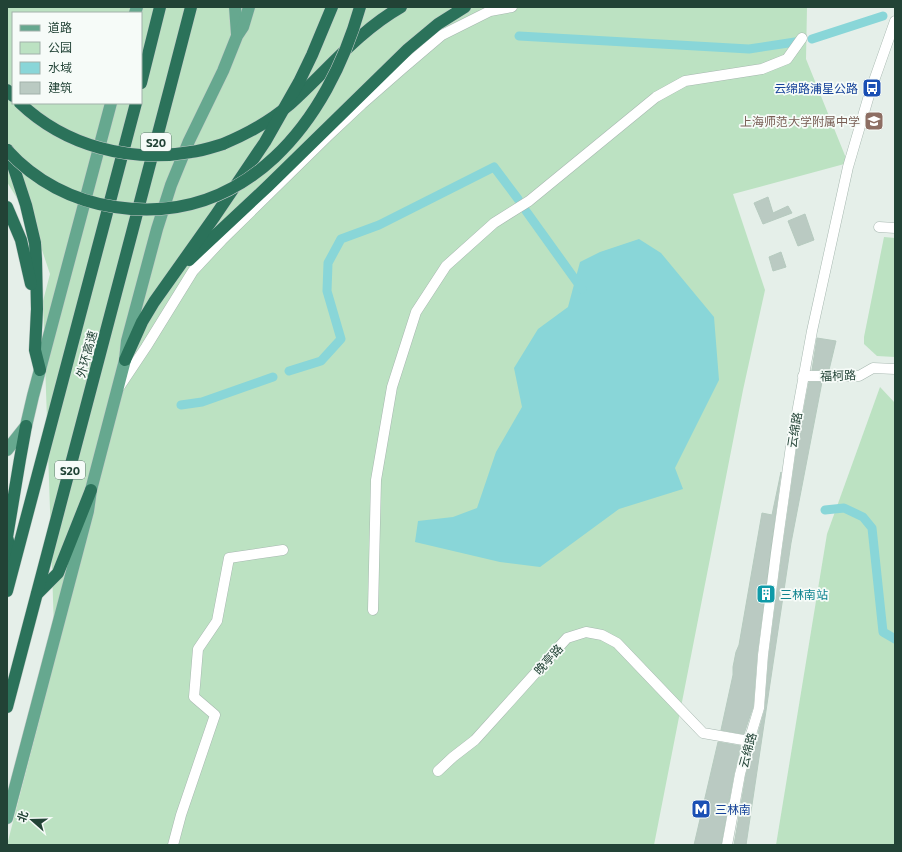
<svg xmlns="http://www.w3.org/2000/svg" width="902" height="852" font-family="Commissioner,'Noto Sans SC',sans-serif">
<rect width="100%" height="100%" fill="#e5efe9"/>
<g fill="#bce2c2" fill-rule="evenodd">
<path d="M7 7H807L806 59 848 163 733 194 765 290 743 390 654 845H7L55 659 43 301 50 274 34 226 7 182ZM13 13H141V103H13Z"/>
<polygon points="884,237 895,238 895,357 877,356 864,344 864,337"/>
<polygon points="880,387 895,403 895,845 776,845 827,534"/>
</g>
<polygon fill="#89d6d8" points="639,239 661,253 714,317 719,380 675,468 683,489 619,509 540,567 500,562 415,542 418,521 453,517 477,508 496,452 522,407 514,368 538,329 568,307 580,262 600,252"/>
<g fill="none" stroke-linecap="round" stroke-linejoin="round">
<g stroke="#89d6d8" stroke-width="9">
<polyline points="519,36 749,49 795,42"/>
<polyline points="812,39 883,16"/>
<polyline points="526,211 582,289"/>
<polyline points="289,371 321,361 341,339 327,291 328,263 341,239 379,225 494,167 518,199"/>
<polyline points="181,405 202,402 273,377"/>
<polyline points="825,510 844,508 863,517 872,528 883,632 895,639"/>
</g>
</g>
<g fill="#bacac2" stroke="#b6cabf">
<polygon points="768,197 773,213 788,206 792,213 763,224 754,203"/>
<polygon points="805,214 814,240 798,246 788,221"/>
<polygon points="781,252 786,267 773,271 769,257"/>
<polygon points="817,338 836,341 829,370 812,370"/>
<polygon points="809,382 822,382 791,543 746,845 734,845 746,775 765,709 769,656 782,554 797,447"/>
<polygon points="781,472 757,654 753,707 744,734 721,730 733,675 733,667 736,652 739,645 762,513 772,515"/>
<polygon points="718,742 741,746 734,773 721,845 694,845"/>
</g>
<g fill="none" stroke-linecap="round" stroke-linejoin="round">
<defs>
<g id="minor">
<polyline points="879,227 895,228"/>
<polyline points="803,376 859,376 873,368 895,369"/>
<polyline points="120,386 146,347 193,271 222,240 328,136 362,104 402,69 442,35 490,11 512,7"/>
<polyline points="373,610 376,480 392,387 416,312 446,266 494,223 529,201 656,97 685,81 762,69 787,59 802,38"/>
<polyline points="438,771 453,757 475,740 567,638 586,632 602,635 617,643 703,733 749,741"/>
<polyline points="173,845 181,815 215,715 194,697 198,649 217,621 229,558 283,550"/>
<polyline points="727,845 740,774 749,741 759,708 763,655 776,553 791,446 812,331 848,167 870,92 895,21"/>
</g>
<g id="major">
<polyline points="235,7 237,34"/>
<polyline points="135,13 137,7"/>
<polyline points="7,450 26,426 33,396 111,103"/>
<polyline points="7,818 88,511 91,490 125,360 127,341 157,229 171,185 189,141 223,71 237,36 243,27 249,7"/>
</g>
<g id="highway">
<polyline points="141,83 160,7"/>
<polyline points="7,90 13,96"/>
<path d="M223 144C247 134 269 122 289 105 326 72 357 32 401 7"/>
<polyline points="8,150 26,205 35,243 36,259 37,309 35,350 40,370"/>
<polyline points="7,207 21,240 31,284"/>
<polyline points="189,260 268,186 408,49 438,24 465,7"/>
<polyline points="125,360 142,322 154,302 215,216 265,142 299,82 312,55 332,7"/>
<polyline points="14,563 7,537 20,459 26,426"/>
<polyline points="7,591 136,103"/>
<polyline points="37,594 58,573 91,490"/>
<polyline points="7,707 170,88 191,7"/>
</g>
</defs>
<use href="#minor" stroke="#a7b8b0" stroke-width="11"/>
<use href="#major" stroke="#c1cac7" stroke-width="13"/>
<use href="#highway" stroke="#c1cac7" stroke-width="13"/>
<use href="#minor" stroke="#fff" stroke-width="10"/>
<use href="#major" stroke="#66a88f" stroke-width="12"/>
<use href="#highway" stroke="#2b725a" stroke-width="12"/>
<defs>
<g id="highway-bridge">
<path d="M20 103C65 146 130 163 191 152 202 151 213 147 223 144"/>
<path d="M7 150C35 181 73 201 115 207 246 227 328 121 360 7"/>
</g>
</defs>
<use href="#highway-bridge" stroke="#c1cac7" stroke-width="13" stroke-linecap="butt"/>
<use href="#highway-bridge" stroke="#2b725a" stroke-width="12"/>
</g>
<defs>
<symbol id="bus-square" viewBox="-11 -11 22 22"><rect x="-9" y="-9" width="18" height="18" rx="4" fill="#1a4fb4" stroke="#f6fbf8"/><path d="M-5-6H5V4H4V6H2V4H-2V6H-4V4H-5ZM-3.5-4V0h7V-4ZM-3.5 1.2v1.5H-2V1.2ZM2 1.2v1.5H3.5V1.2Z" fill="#fff"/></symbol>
<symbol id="school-square" viewBox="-11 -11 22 22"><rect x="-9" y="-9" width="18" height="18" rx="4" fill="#8d6e63" stroke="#f6fbf8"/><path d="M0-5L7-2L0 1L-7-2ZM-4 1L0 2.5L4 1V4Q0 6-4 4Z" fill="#fff"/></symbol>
<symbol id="building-square" viewBox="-11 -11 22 22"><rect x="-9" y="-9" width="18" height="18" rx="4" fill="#0f9aa8" stroke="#f6fbf8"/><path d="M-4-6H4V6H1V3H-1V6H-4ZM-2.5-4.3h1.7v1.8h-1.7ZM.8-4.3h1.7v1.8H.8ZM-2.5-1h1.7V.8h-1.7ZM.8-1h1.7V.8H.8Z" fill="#fff"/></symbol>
<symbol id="metro-square" viewBox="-11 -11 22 22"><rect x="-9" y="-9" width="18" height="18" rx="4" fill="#1a4fb4" stroke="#f6fbf8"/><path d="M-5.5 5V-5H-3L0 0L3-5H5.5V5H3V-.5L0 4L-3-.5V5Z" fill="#fff"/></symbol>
</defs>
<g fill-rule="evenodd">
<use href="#bus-square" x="861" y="77" width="22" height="22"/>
<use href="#school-square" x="863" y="110" width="22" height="22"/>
<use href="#building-square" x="755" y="583" width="22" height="22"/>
<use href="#metro-square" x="690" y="798" width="22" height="22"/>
</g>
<g text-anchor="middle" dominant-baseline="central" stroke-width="3.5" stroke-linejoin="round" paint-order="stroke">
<g fill="#f6fbf8" stroke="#627a70" stroke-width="1">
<rect x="141" y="133" width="30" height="18" rx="3"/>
<rect x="55" y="461" width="30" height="18" rx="3"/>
</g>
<g font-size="11" font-weight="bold" fill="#224336">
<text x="156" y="142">S20</text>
<text x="70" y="470">S20</text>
</g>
<g font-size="12" fill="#164399" stroke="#f6fbf8" text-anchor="end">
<text x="858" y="88">云绵路浦星公路</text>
<text x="715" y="809" text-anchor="start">三林南</text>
</g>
<g font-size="12" fill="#785e54" stroke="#f6fbf8" text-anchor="end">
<text x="860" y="121">上海师范大学附属中学</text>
</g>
<g font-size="12" fill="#224336" stroke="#f6fbf8">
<text transform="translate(86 354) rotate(-75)">外环高速</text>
<text transform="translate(838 375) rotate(-2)">福柯路</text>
<text transform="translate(794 430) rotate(-81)">云绵路</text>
<text transform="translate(548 659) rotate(-48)">晚亭路</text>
<text transform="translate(747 750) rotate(-75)">云绵路</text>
</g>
<g font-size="12" fill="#0d838f" stroke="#f6fbf8" text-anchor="start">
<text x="780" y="594">三林南站</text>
</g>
</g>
<rect width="902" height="852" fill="none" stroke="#224336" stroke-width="16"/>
<rect x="12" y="12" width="130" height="92" fill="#f6fbf8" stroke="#a1b1aa"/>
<rect x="20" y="25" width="20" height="6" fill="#66a88f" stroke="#a1b1aa"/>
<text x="48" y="32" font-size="12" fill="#224336">道路</text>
<rect x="20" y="42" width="20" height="12" fill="#bce2c2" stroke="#a1b1aa"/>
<text x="48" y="52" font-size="12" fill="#224336">公园</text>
<rect x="20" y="62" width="20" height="12" fill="#89d6d8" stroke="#a1b1aa"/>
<text x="48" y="72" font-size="12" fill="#224336">水域</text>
<rect x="20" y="82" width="20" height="12" fill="#bacac2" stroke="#a1b1aa"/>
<text x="48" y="92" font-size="12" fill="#224336">建筑</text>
<g transform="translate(32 820) rotate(290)" stroke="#f6fbf8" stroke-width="3" paint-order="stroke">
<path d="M0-3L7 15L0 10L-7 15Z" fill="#224336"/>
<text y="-6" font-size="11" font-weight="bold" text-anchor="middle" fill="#224336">北</text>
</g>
</svg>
